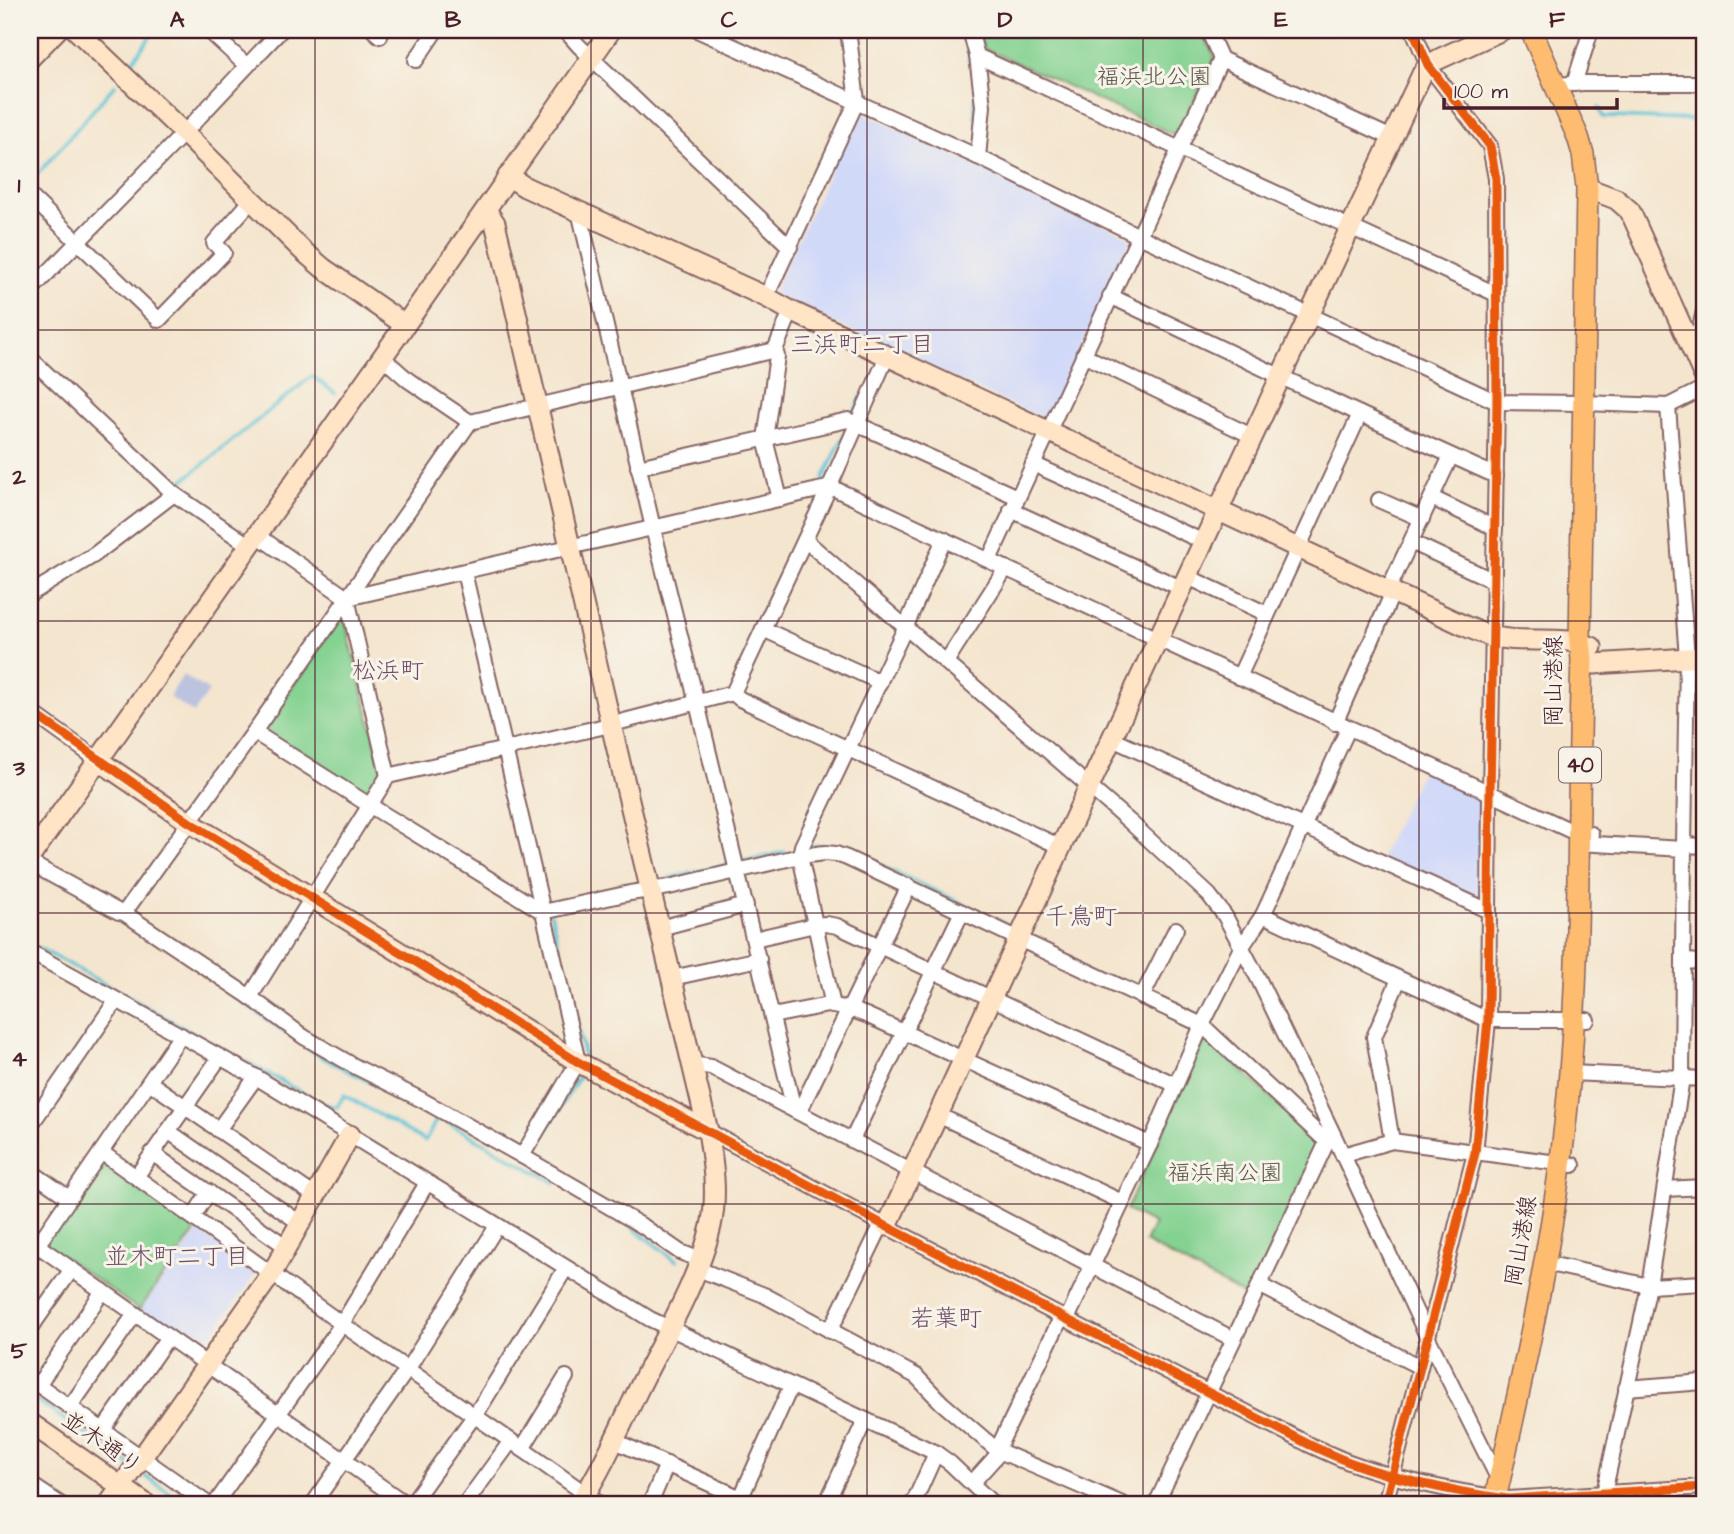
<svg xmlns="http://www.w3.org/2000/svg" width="1734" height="1534" font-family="'Architects Daughter','Klee One',sans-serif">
<rect width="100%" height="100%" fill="#f7f3e8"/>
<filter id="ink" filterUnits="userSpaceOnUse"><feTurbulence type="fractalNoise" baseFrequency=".0143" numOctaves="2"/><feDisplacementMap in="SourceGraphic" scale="14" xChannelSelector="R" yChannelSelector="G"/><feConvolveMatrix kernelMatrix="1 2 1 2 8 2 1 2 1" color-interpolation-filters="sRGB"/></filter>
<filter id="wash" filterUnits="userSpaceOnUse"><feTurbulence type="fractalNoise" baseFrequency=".00686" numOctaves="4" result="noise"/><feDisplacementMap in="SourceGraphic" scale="28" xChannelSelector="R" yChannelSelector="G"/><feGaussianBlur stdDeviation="1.57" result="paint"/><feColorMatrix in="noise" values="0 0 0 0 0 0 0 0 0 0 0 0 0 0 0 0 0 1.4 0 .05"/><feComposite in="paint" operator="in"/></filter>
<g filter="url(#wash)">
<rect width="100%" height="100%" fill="#f4e5ce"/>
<g fill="#d1d9f9">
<polygon points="861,112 1129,237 1130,241 1048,416 1043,419 776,296 774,291 857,114"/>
<polygon points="1423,769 1485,799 1484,903 1380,857"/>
<polygon points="198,1231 256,1273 201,1350 195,1350 140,1311"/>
</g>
<polygon fill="#bbc3de" points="183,675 209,691 194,713 169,697"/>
<g fill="#84d291" stroke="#67785e" stroke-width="2">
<polygon points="977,30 1202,30 1215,58 1177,136 984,48"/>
<polygon points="343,613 383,772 370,796 365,797 261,733"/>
<polygon points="1206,1037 1318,1141 1319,1146 1247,1297 1145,1242 1154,1224 1126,1210"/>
<polygon points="98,1164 104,1165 196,1230 139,1310 47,1245 47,1239"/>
</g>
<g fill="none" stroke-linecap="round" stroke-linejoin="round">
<g stroke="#59c3d5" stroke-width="3.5">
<polyline points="967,45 972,72"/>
<polyline points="129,66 155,30"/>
<polyline points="1599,108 1603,117 1704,120"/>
<polyline points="975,117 975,97"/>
<polyline points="30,183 115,85"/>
<polyline points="1703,290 1704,280"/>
<polyline points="852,418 862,396"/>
<polyline points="823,485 824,477 849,425"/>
<polyline points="175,487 312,376 335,393"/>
<polyline points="808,847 816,846 827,846"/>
<polyline points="842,849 852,852 1014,928"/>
<polyline points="740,854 742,862"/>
<polyline points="741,862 785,852"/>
<polyline points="669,878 731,864"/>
<polyline points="551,914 584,1055"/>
<polyline points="41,949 321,1103 337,1107 344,1095 425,1141 438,1117 555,1183"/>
<polyline points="209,978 285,1032"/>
<polyline points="1126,981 1141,989"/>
<polyline points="1148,992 1199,1016"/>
<polyline points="306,1046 323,1058 438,1117"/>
<polyline points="531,1156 580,1075"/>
<polyline points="634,1229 677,1261"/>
<polyline points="30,1396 129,1464"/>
<polyline points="141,1473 185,1504"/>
</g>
</g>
</g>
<g filter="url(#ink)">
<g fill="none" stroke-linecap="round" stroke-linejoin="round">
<defs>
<g id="street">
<polyline points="208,30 247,66"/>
<polyline points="373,30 380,36"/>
<polyline points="565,30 579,46 790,247"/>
<polyline points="697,30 978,157 1139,236 1497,402 1583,403 1668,406 1704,388"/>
<polyline points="970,30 977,56 983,106 978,157"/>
<polyline points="1208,30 1221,59 1392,138"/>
<polyline points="977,56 1496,294"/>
<polyline points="416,60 436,30"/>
<polyline points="1574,84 1591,30"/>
<polyline points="1556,85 1583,83 1704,83"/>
<polyline points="30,196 159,320 224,253 214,243 252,200"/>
<polyline points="579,211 653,528 697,703 794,1110"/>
<polyline points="30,291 184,133 281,30"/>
<polyline points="1110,296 1360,414 1496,476"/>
<polyline points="766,297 857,101 848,30"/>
<polyline points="775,350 777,356 765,439 780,499"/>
<polyline points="1694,354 1704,311"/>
<polyline points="1083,355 1254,437"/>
<polyline points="382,357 408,380 470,422"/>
<polyline points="30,358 174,494 250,546"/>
<polyline points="1033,464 1204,542"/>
<polyline points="638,467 848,420 1017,497"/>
<polyline points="1432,498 1495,528"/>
<polyline points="1379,500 1422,519"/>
<polyline points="1011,510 1183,589"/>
<polyline points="257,535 347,598 388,776"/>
<polyline points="805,540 1130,822 1209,895 1225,916 1259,980 1335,1138 1427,1336 1499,1480"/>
<polyline points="1411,542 1494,581"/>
<polyline points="989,560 1221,59"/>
<polyline points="464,572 578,1062 522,1156"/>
<polyline points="1188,577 1267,614"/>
<polyline points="1388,590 1451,456"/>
<polyline points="30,594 94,555 174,494"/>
<path d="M347 598 818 490 829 488 835 489C1083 604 1330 721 1578 834H1591"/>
<polyline points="763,629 880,682"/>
<polyline points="946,662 1006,568"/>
<polyline points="1239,677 1360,414"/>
<polyline points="733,693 740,699 1061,847"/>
<polyline points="30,711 98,760"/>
<polyline points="1335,723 1393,592"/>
<polyline points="254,732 369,805 543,912 630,893 669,887 800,856 825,853 836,854 847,858 1202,1025 1327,1142"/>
<polyline points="1112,739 1489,911"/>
<polyline points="1578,843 1684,849"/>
<polyline points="1684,845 1704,846"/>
<polyline points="30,863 119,912 124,913 250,997 304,1037 356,1067 422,1100 522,1156 644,1227 680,1252 701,1260"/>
<polyline points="124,913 254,732 470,422 775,350 791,311"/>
<polyline points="1263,915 1488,1020 1587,1020"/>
<polyline points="660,928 746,905"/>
<polyline points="754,939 815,925 826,924 837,926 1176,1085"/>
<polyline points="30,952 256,1077 650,1319 936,1453 950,1463 993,1504"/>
<polyline points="1683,961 1704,962"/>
<polyline points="672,978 759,959"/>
<polyline points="250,997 388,776 597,728 733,693 829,488 887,356"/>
<polyline points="1142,997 1176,929"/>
<polyline points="833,1006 800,856 802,846 906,626 944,539"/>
<polyline points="772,1016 828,1005 849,1009 866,1015 1150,1144"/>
<polyline points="691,1064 711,1067 1233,1339"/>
<polyline points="1570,1073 1704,1079"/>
<polyline points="149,1082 315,1196"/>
<polyline points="799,1112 909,886"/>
<polyline points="938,1115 1122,1202"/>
<polyline points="30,1126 116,1001"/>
<polyline points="218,1130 256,1077"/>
<polyline points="168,1131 300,1223"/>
<path d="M708 1131 882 1224 1310 1445C1323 1451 1336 1457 1349 1462 1400 1481 1455 1492 1508 1499L1704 1487"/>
<polyline points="852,1140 962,912"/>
<polyline points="1392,1141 1374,1037 1399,979"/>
<polyline points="101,1152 342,1324 511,1441 600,1504"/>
<polyline points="152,1153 287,1247"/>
<polyline points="1343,1155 1392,1141 1573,1165"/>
<polyline points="30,1171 69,1198"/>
<polyline points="136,1177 220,1057"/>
<polyline points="1665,1189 1704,1187"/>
<polyline points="193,1217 209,1192"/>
<polyline points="37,1245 406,1504"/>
<polyline points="30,1256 181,1035"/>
<polyline points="1545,1263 1649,1286 1704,1283"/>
<polyline points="698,1269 764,1295 916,1376 942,1403 997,1450 1122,1504"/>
<polyline points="1259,1285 1420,1367"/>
<polyline points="1067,1319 1150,1144 1202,1025 1241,948 1263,915 1348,729"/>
<polyline points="30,1329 72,1269"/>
<polyline points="830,1331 882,1224"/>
<polyline points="30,1379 208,1504"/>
<polyline points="38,1385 103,1291"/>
<polyline points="1626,1388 1704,1382"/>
<polyline points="70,1407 135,1314"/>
<polyline points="103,1430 168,1337"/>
<polyline points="613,1440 754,1504"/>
<polyline points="522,1449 566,1377"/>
<polyline points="997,1450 1062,1316"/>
<polyline points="972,1483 1000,1452"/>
<polyline points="30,1484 60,1504"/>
<polyline points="1604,1493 1649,1286 1682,1078 1684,845 1687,658 1668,406"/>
<polyline points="215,1504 342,1324 427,1183"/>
<polyline points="313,1504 407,1370 497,1226"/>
<polyline points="411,1504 479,1409 566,1268"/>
<polyline points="465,1504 511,1441"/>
<polyline points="650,1504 667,1464"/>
<polyline points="738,1504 791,1386"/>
<polyline points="826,1504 865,1420"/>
<polyline points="913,1504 936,1453"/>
<polyline points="1156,1504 1327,1142 1334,1139"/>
<polyline points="1385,1504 1475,1153 1488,1020 1490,794 1497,402 1496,179 1490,146 1428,65 1413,30"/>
</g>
<g id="secondary">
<polyline points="76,30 184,133 302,250 323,268 405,325"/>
<polyline points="30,58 57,30"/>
<path d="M508 176 525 187 766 297 791 311 1465 626C1479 632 1492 638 1508 639 1536 642 1566 636 1592 647"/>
<polyline points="1587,188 1616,199 1630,211 1704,376"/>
<path d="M486 210 495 223 504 260 609 716 708 1131C713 1163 718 1194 711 1226 699 1279 664 1337 640 1386 621 1425 603 1468 579 1504"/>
<polyline points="1582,659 1594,664 1704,657"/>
<polyline points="98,760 189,822 578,1062 708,1131"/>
<polyline points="30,857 405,325 611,30"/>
<polyline points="887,1226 1061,847 1422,74 1428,65 1439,59 1502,30"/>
<polyline points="30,1423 146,1504"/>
<polyline points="109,1504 272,1273 350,1135"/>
</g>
<path id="primary" d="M1494 1504C1526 1361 1559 1218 1570 1072 1581 934 1577 796 1582 659L1580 642 1587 188 1583 154 1578 137 1531 30"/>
</defs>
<use href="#street" stroke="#866464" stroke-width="18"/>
<use href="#secondary" stroke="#866464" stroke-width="23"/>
<use href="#primary" stroke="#866464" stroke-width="24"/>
<use href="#street" stroke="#fff" stroke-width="14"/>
<use href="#secondary" stroke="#ffe4c6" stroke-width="19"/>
<use href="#primary" stroke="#febc70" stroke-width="21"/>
<defs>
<g id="cycleway">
<path d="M30 711 189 822 578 1062 882 1224 1310 1445C1323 1451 1336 1457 1349 1462 1400 1481 1455 1492 1508 1499L1704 1487"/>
<polyline points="1385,1504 1475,1153 1488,1020 1490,794 1497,402 1496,179 1490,146 1428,65 1413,30"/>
</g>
</defs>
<use href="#cycleway" stroke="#f7f3e8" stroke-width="13"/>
<use href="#cycleway" stroke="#e8590c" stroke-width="9"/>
</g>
</g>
<path fill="none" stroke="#4a1f2b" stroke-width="2" stroke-opacity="0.55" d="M315 30V1504M591 30V1504M867 30V1504M1143 30V1504M1419 30V1504M30 330H1704M30 621H1704M30 913H1704M30 1204H1704"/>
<g text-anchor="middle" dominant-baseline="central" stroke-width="6" stroke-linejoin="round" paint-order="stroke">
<rect fill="#f7f3e8" stroke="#7e5f64" stroke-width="2" x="1559" y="747.5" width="42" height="35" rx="5"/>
<g font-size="21" font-weight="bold" fill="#4a1f2b">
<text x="1580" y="765">40</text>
</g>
<g font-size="23" fill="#5b554a" stroke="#f7f3e8">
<text x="1154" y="77">福浜北公園</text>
<text x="1225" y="1173">福浜南公園</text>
</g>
<g font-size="23" fill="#4a1f2b" stroke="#f7f3e8">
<text transform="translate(1554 681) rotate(-90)">岡山港線</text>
<text transform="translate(1521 1241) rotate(-80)">岡山港線</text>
<text transform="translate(102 1443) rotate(35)">並木通り</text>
</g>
<g font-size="24" fill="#6e4c69" stroke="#f7f3e8">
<text x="862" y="345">三浜町二丁目</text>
<text x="388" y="671">松浜町</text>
<text x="1081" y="917">千鳥町</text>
<text x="177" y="1257">並木町二丁目</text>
<text x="946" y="1319">若葉町</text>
</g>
</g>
<rect width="1734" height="1534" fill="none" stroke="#f7f3e8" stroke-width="77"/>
<path d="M1444 98v10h173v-10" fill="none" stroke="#4a1f2b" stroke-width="3.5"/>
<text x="1454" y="98" font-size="21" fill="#4a1f2b" stroke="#f7f3e8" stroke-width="5" paint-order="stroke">100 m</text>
<rect x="38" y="38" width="1658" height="1458" fill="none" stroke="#4a1f2b" stroke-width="2.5"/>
<g font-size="23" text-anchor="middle" font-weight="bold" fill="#4a1f2b">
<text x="177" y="27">A</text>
<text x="453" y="27">B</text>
<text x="729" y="27">C</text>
<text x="1005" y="27">D</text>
<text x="1281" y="27">E</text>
<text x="1557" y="27">F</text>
<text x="19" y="192">1</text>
<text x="19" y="484">2</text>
<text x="19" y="775">3</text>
<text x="19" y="1066">4</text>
<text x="19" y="1358">5</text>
</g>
</svg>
